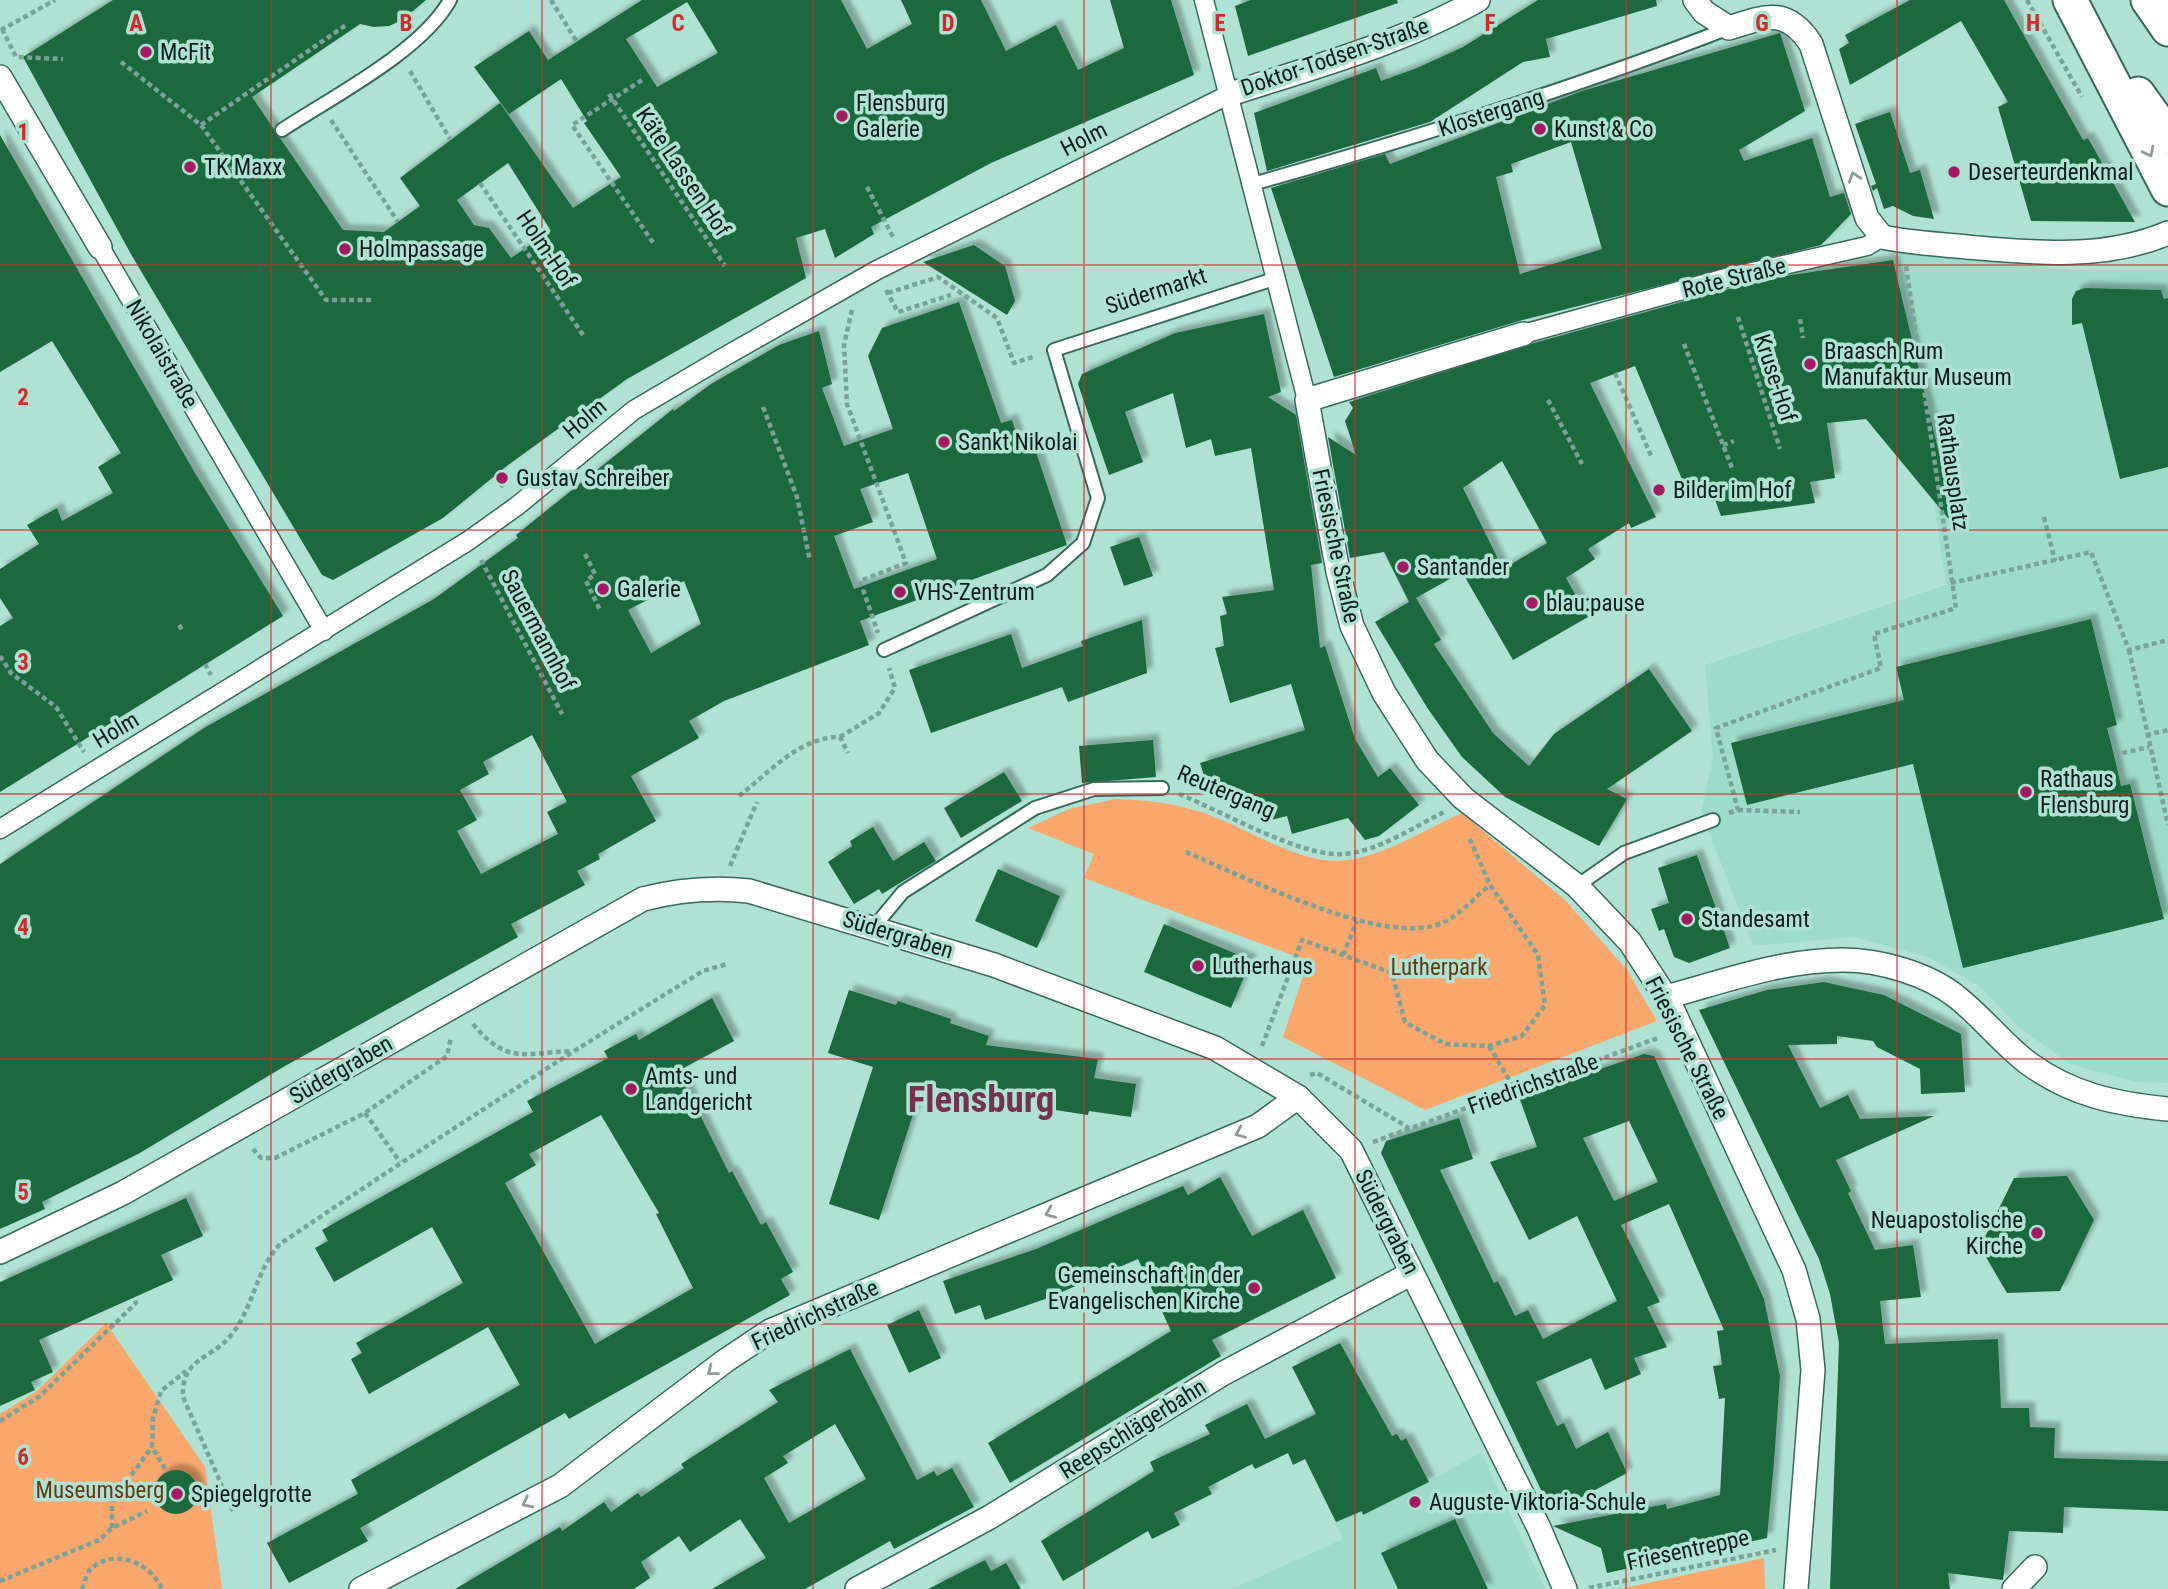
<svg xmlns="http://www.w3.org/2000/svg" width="2168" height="1589" font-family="'Roboto Condensed',sans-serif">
<defs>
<filter id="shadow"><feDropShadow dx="6" dy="-6" stdDeviation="2" flood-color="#0004"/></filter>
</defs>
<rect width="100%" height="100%" fill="#b0e2d3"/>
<g fill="#9edbc9">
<polygon points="1897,252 2074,270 2168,270 2168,1083 2136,1082 2070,1064 2019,1027 1979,986 1928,957 1854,937 1753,946 1701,811 1713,759 1705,665 1946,585"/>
<polygon points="1397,1434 1401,1441 1406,1438 1429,1482 1481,1452 1545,1589 1232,1589 1343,1539 1305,1459 1380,1443"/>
</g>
<g fill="#f9a76d">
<path d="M1116 799C1146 800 1173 803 1201 812 1244 826 1302 867 1348 860 1388 854 1426 829 1462 813L1567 902 1627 970 1657 1021 1425 1110 1283 1037 1308 961 1084 878 1094 854 1028 828 1069 809Z"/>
<polygon points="106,1323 205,1467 222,1589 0,1589 0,1414 37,1391"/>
<polygon points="1764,1558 1765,1589 1619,1589"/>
</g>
<g fill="#1a693f" fill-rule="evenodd" filter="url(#shadow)">
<path d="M113 0H426L402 20 389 26 374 27 360 24 252 97 343 230 384 232 420 206 400 178 500 103 573 208 621 177 584 123 587 121 561 79 509 114 474 67 529 31 548 60 642 0H841L867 49 912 24 901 0H981L1006 51 1056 25 1078 70 1124 48 1110 0H1171L1194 75 991 163 871 227 874 234 835 258 825 229 796 238 806 278 627 379 508 465 443 518 333 580 322 575 132 256 23 57ZM687 2 718 53 657 87 626 39ZM508 163 551 231 511 258 489 228 474 225 457 200Z"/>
<polygon points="1251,0 1397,0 1398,3 1248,56 1235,6"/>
<polygon points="1538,0 1656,0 1657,6 1546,39 1550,57 1523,62 1430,122 1267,171 1254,113 1376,68 1381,81 1417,68 1463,47"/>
<polygon points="1910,0 2004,0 2083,140 2088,138 2135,222 2031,221 1998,107 2008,102 1961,21 1850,85 1839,49 1849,43 1845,35"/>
<path d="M1780 33 1805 111 1739 150 1744 161 1812 138 1830 197 1844 193 1851 214 1821 245 1519 321 1334 377 1271 188 1385 154 1390 164 1582 91ZM1571 142 1602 249 1520 274 1496 177 1513 172 1511 164Z"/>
<polygon points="1890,112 1910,173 1920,170 1934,219 1913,216 1893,206 1884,209 1877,188 1873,191 1871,186 1876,184 1855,124"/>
<polygon points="0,135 195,473 283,616 0,792 0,626 13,618 0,598 0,569 39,544 27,525 57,508 62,521 113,493 98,467 121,453 52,341 0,372"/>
<polygon points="974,245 1005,266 1015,301 1007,315 923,262"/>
<path d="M1893 260 1957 529 1866 419 1827 423 1835 478 1810 482 1815 503 1721 516 1712 491 1691 501 1635 366 1590 383 1656 517 1631 528 1629 523 1588 549 1595 559 1566 578 1588 617 1513 660 1462 572 1416 598 1441 640 1434 644 1493 733 1529 766 1554 734 1649 669 1692 731 1607 789 1627 799 1599 846 1505 797 1462 757 1428 709 1375 622 1409 602 1384 552 1350 558 1328 437 1356 455 1345 421 1353 408 1349 402 1534 343 1729 289 1791 275ZM1502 461 1547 543 1503 569 1463 488Z"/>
<polygon points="2085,288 2161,290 2164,299 2168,298 2168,467 2120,479 2082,323 2072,325 2072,299 2076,291"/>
<path d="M959 302 1001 423 1012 420 1022 450 1034 446 1067 545 860 621 869 645 724 701 689 721 699 738 631 776 656 821 598 854 600 859 577 871 585 885 511 924 518 937 285 1066 138 1154 42 1202 45 1209 0 1229V864L204 728 434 599 518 538 516 535 673 409 674 411 711 384 779 345 819 331 832 384 822 388 844 446 893 429 868 356 882 328ZM908 473 937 559 854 589 834 536 873 522 860 489ZM684 581 701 624 651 653 628 610ZM532 735 567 802 547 812 558 834 481 874 457 831 477 820 460 790 489 774 483 762Z"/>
<polygon points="1264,314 1281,392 1268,397 1296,415 1322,563 1311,565 1320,648 1325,646 1355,739 1378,777 1390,768 1419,805 1379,836 1365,840 1348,818 1292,834 1287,816 1267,821 1262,801 1238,808 1232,786 1209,792 1200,763 1305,730 1291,684 1230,703 1215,648 1224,646 1220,616 1227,614 1222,597 1274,590 1251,448 1215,456 1211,439 1186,448 1173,393 1125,412 1143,462 1109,475 1078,384 1082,374 1175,333"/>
<polygon points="1139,537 1153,576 1124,586 1110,547"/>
<polygon points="2091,619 2117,725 2107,728 2114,755 2121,786 2130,784 2164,919 1963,968 1913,764 1747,805 1731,743 1904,700 1896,667"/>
<polygon points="1142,620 1147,673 1068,702 1062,687 931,733 909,670 1011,634 1022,668 1083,646 1081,641"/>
<polygon points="1153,740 1156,777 1082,783 1079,746"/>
<polygon points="1004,772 1022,801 961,838 944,808"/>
<polygon points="873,827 893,861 924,842 936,861 882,894 879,889 854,904 828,862 852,846 850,841"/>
<polygon points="1697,855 1730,948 1689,963 1674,957 1664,929 1659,931 1651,909 1669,903 1658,868"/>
<polygon points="998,869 1060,896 1037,948 975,921"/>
<polygon points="1164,924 1251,960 1231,1008 1144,972"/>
<polygon points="1824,982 1884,995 1961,1034 1965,1092 1921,1094 1920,1069 1877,1047 1873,1041 1837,1036 1837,1044 1788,1045 1820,1108 1848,1095 1860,1119 1934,1116 1836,1160 1851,1191 1848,1193 1875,1250 1913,1245 1921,1297 1880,1301 1885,1344 1998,1339 2001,1408 2029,1408 2030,1427 2055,1428 2054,1458 2168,1461 2168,1511 2064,1507 2063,1533 2009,1531 2003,1580 1948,1573 1950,1589 1830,1589 1839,1343 1830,1294 1819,1259 1699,1010 1767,990"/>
<polygon points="849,990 896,1005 898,1001 951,1019 950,1023 989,1036 986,1045 1098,1059 1094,1078 1136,1084 1131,1117 1089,1111 1088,1115 963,1096 923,1083 879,1220 829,1204 873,1067 828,1053"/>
<path d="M712 998 734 1041 678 1071 729 1173 732 1171 761 1225 766 1222 793 1272 781 1279 790 1295 569 1419 565 1413 360 1528 368 1541 289 1583 267 1543 358 1494 351 1480 520 1385 488 1327 369 1394 351 1359 362 1353 356 1343 463 1283 432 1227 334 1282 315 1248 328 1241 322 1230 533 1112 527 1101 608 1058 604 1051 636 1034 639 1040ZM601 1115 659 1213 656 1214 693 1288 595 1344 505 1183 536 1165 529 1154Z"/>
<path d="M1644 1054 1654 1056 1764 1299 1780 1376 1774 1462 1767 1538 1607 1573 1601 1548 1553 1526 1666 1504 1667 1509 1720 1495 1725 1398 1719 1399 1713 1366 1722 1365 1717 1331 1724 1330 1669 1204 1621 1225 1660 1302 1647 1307 1667 1347 1634 1358 1641 1374 1605 1390 1591 1358 1536 1382 1557 1426 1564 1423 1576 1449 1608 1432 1627 1473 1552 1513 1381 1153 1386 1141 1459 1118 1473 1159 1440 1170 1494 1283 1498 1281 1515 1316 1528 1310 1543 1339 1617 1301 1577 1216 1529 1240 1490 1162 1537 1147 1519 1097ZM1629 1121 1658 1182 1614 1201 1583 1138Z"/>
<polygon points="2067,1176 2094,1220 2060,1291 2007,1293 1980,1247 2014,1178"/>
<polygon points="1220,1177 1252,1236 1303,1210 1336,1278 1212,1340 1221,1356 1010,1483 988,1443 1171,1331 1138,1259 1048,1298 985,1320 980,1305 955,1314 943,1281 1036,1249 1183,1186 1188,1195"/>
<polygon points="186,1198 203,1236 161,1255 173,1280 39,1340 53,1372 31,1382 35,1390 0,1406 0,1282"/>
<polygon points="919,1310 941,1358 909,1373 887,1325"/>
<polygon points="1340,1343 1392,1436 1397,1434 1401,1441 1406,1438 1429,1482 1363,1515 1362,1511 1336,1522 1305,1459 1293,1465 1288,1453 1255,1469 1252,1464 1208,1487 1212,1494 1174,1513 1180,1525 1152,1539 1148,1531 1063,1581 1041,1541 1154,1471 1150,1462 1210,1434 1205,1425 1247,1404 1265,1439 1316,1414 1292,1367"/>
<path d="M850 1349 917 1480 934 1471 937 1476 952 1468 974 1507 894 1549 890 1541 805 1589H712L766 1558 740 1519 690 1552 679 1536 641 1562 650 1578 634 1589H455L560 1527 562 1531 604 1502 611 1512 638 1493 641 1497 684 1468 681 1464 778 1402 769 1390ZM835 1424 866 1479 789 1523 764 1478 788 1463 783 1456Z"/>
<circle cx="176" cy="1492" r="22"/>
<polygon points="1455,1519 1488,1589 1398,1589 1381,1553"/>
<polygon points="985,1560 991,1571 1006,1563 1021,1589 928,1589"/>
</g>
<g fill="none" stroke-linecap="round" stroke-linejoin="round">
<defs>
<g id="service">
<path d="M282 130C332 97 422 51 450 0"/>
<path d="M1249 185C1412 139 1572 89 1729 28"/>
<polyline points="884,650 1047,575 1083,543 1098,498 1054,350 1274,279"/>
<polyline points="1577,886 1624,853 1713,820"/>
<polyline points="874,927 903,892 1035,808 1094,789 1162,788"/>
</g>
<g id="pedestrian">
<polyline points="1204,0 1307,400"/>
<polyline points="100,247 324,631"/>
<polyline points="1523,334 1726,278 1867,246 1882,237"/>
<polyline points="0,829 468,541 517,506 634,410 724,357 877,270 1230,94"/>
</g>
<g id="minor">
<path d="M1695 0 1704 12 1729 28C1766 16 1787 7 1811 44L1867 218 1882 237C1910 243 1939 244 1967 247 2034 253 2105 260 2168 233"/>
<polyline points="0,77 100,247"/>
<path d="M1230 94C1314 67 1400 44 1478 0"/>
<polyline points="1523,334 1307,400 1338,572 1352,626 1384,693 1427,760 1463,798 1577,886 1630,942 1669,1002 1794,1270 1808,1319 1813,1370 1796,1589"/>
<path d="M1666 997C1725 981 1782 960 1843 960 1880 960 1929 974 1958 998 1983 1018 2003 1044 2028 1063 2072 1095 2116 1104 2168 1109"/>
<path d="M0 1252 123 1193 643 899C678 890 713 887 749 891L994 965 1215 1048 1298 1097 1351 1150 1539 1528 1565 1589"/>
<polyline points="361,1589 560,1486 725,1361 770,1331 1258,1126 1298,1097"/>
<polyline points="857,1589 990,1517 1224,1373 1412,1273"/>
<polyline points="2014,1589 2035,1567"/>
</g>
<g id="secondary">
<polyline points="2070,0 2168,189"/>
<polyline points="2148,0 2168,29"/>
<polyline points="2138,94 2168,136"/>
</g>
</defs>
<use href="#service" stroke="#39685c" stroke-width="16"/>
<use href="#pedestrian" stroke="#39685c" stroke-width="21"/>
<use href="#minor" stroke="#39685c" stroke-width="26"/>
<use href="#secondary" stroke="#39685c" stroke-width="37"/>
<g stroke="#7aa397" stroke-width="4.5" stroke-dasharray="5 3.5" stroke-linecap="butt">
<polyline points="551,0 577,42"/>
<polyline points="2027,0 2082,97"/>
<polyline points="2,29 16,57 63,59"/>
<polyline points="1,30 55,0"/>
<polyline points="121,62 201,125 326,300 373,300"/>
<polyline points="410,71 450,139"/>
<polyline points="642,80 572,125 654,244"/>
<polyline points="609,94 725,266"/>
<polyline points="331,120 398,222"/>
<polyline points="201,125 346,25"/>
<polyline points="480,183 583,335"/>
<polyline points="867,187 893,237"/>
<polyline points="886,290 898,312 951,295"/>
<polyline points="888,293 938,277 997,318 1014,363 1036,356"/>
<polyline points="852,310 844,345 847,404 906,563 860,581 878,633"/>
<polyline points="1738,317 1780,449"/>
<polyline points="1800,319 1803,338"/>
<polyline points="1684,344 1732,468"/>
<polyline points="1615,373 1652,458"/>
<polyline points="1548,400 1582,464"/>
<polyline points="763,407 797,497 810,561"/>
<polyline points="1723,445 1734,441"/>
<polyline points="495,476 504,488"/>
<polyline points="2044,517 2055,561"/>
<polyline points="585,554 595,574 586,581 600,610"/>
<polyline points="481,560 562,714"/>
<polyline points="1951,583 2091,552 2129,650 2168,640"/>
<polyline points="179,625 183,631"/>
<polyline points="2129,650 2168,825"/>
<polyline points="0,656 11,673 56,707 84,752"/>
<polyline points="205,664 211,675"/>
<polyline points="2146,735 2168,730"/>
<polyline points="840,737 879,713 895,688 889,668"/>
<polyline points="2114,755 2149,747"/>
<path d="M1179 794C1222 811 1301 858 1345 854 1378 851 1414 827 1444 812"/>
<path d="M739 796C770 772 799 737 840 737L848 753"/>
<polyline points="1738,810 1800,812"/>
<polyline points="1729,813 1738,810 1716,728 1881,668 1874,634 1956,608 1906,266"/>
<path d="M1186 852C1243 876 1387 950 1444 922 1460 915 1476 896 1490 885"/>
<polyline points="730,866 757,802"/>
<polyline points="1343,955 1357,921"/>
<path d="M473 1024C507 1065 524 1053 572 1051"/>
<polyline points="1262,1046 1302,940 1392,973 1405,1022 1445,1044 1489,1046 1522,1036 1545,1005 1538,955 1490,885 1469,837"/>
<polyline points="1489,1046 1515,1090"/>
<polyline points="1310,1075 1317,1073 1409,1128"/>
<polyline points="365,1113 400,1162"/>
<polyline points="1373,1142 1658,1038"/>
<polyline points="253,1149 261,1158 275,1158 365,1113 447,1056 451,1037"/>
<polyline points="0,1421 40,1396 136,1303 135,1297"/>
<polyline points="165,1469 152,1447 153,1418 161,1391 186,1371"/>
<path d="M233 1511 183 1397C181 1357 212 1360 232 1334 254 1306 256 1270 280 1244 419 1150 559 1059 703 971L727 964"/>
<polyline points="112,1528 112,1501 152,1447"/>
<polyline points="0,1581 99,1540 112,1528 147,1511"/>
<polyline points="1589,1588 1776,1550"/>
<path d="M82 1589C85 1581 87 1569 96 1565 121 1549 152 1566 162 1589"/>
</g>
<use href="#service" stroke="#fff" stroke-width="12"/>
<use href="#pedestrian" stroke="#fff" stroke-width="18"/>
<use href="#minor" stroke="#fff" stroke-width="23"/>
<use href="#secondary" stroke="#fff" stroke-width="33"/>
</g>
<defs><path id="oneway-chevron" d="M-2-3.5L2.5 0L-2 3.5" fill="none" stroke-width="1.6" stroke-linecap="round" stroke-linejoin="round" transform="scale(1.75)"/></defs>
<g stroke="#919a98">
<use href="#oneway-chevron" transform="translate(2149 152) rotate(63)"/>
<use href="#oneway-chevron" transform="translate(1854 177) rotate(-108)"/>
<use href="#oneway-chevron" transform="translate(1240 1133) rotate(157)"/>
<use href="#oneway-chevron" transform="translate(1050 1213) rotate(157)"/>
<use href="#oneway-chevron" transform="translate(712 1371) rotate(142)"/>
<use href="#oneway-chevron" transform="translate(527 1503) rotate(153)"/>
</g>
<path fill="none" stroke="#d62828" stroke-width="2" stroke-opacity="0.55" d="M271 0V1589M542 0V1589M813 0V1589M1084 0V1589M1355 0V1589M1626 0V1589M1897 0V1589M0 265H2168M0 530H2168M0 794H2168M0 1059H2168M0 1324H2168"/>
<g fill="#a31962" stroke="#b0e2d3" stroke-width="2.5">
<circle cx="146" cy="52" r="7"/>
<circle cx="842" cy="116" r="7"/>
<circle cx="1540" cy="129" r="7"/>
<circle cx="190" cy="167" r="7"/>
<circle cx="1954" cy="172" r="7"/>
<circle cx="345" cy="249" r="7"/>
<circle cx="1810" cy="364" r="7"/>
<circle cx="944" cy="442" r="7"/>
<circle cx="502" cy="478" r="7"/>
<circle cx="1659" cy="490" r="7"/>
<circle cx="1403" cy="567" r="7"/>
<circle cx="603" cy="589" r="7"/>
<circle cx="900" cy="592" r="7"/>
<circle cx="1532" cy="603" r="7"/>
<circle cx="2026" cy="792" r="7"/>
<circle cx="1687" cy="919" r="7"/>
<circle cx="1198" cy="966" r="7"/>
<circle cx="631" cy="1089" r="7"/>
<circle cx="2037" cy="1233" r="7"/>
<circle cx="1254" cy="1288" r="7"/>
<circle cx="177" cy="1494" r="7"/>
<circle cx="1415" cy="1502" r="7"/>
</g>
<g text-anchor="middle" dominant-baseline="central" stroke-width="7" stroke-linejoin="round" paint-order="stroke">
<g font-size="23" fill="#0b1f1a" stroke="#b0e2d3" text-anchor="start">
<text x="160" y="52">McFit</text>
<text x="856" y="103">Flensburg<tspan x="856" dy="26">Galerie</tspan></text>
<text x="1554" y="129">Kunst &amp; Co</text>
<text x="204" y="167">TK Maxx</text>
<text x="1968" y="172">Deserteurdenkmal</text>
<text x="359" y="249">Holmpassage</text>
<text x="1824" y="351">Braasch Rum<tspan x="1824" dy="26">Manufaktur Museum</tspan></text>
<text x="958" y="442">Sankt Nikolai</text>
<text x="516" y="478">Gustav Schreiber</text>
<text x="1673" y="490">Bilder im Hof</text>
<text x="1417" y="567">Santander</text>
<text x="617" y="589">Galerie</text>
<text x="914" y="592">VHS-Zentrum</text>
<text x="1546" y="603">blau:pause</text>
<text x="2040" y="779">Rathaus<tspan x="2040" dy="26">Flensburg</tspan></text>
<text x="1701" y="919">Standesamt</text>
<text x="1212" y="966">Lutherhaus</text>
<text x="645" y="1076">Amts- und<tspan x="645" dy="26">Landgericht</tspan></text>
<text x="2023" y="1220" text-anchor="end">Neuapostolische<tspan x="2023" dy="26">Kirche</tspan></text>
<text x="1240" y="1275" text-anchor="end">Gemeinschaft in der<tspan x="1240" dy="26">Evangelischen Kirche</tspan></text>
<text x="191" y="1494">Spiegelgrotte</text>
<text x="1429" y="1502">Auguste-Viktoria-Schule</text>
</g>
<g font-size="23" fill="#0b1f1a" stroke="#b0e2d3">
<text transform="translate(1335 57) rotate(-19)">Doktor-Todsen-Straße</text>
<text transform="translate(1491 113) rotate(-18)">Klostergang</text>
<text transform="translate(1084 139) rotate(-27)">Holm</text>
<text transform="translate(683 172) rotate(56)">Käte Lassen Hof</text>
<text transform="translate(546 249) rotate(56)">Holm-Hof</text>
<text transform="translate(1734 278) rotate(-14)">Rote Straße</text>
<text transform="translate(1156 291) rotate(-18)">Südermarkt</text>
<text transform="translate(162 354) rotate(60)">Nikolaistraße</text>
<text transform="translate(1775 378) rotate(72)">Kruse-Hof</text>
<text transform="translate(585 419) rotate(-40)">Holm</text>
<text transform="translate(1953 472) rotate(82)">Rathausplatz</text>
<text transform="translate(1336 546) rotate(78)">Friesische Straße</text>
<text transform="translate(538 630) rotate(62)">Sauermannhof</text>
<text transform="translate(116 730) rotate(-31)">Holm</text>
<text transform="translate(1226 792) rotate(23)">Reutergang</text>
<text transform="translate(898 935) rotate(17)">Südergraben</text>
<text transform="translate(1687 1048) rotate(63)">Friesische Straße</text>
<text transform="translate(341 1070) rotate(-30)">Südergraben</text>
<text transform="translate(1533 1084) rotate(-20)">Friedrichstraße</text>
<text transform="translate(1387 1222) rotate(63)">Südergraben</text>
<text transform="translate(815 1315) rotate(-25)">Friedrichstraße</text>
<text transform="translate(1133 1429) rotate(-32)">Reepschlägerbahn</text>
<text transform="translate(1688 1550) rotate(-12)">Friesentreppe</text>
</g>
<g font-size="23" fill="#643815" stroke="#b0e2d3">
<text x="1439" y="967">Lutherpark</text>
<text x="100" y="1490">Museumsberg</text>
</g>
<g font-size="37" font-weight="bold" fill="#74324f" stroke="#b0e2d3">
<text x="981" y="1099">Flensburg</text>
</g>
</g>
<g font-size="23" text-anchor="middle" font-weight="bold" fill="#d62828" stroke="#b0e2d3" stroke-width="7" stroke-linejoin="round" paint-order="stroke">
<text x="136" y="31">A</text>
<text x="406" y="31">B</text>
<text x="678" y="31">C</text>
<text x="948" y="31">D</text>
<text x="1220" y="31">E</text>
<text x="1490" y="31">F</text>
<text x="1762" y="31">G</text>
<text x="2033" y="31">H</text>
<text x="23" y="140">1</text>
<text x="23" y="405">2</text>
<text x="23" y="670">3</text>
<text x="23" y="935">4</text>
<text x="23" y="1200">5</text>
<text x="23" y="1465">6</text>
</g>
</svg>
